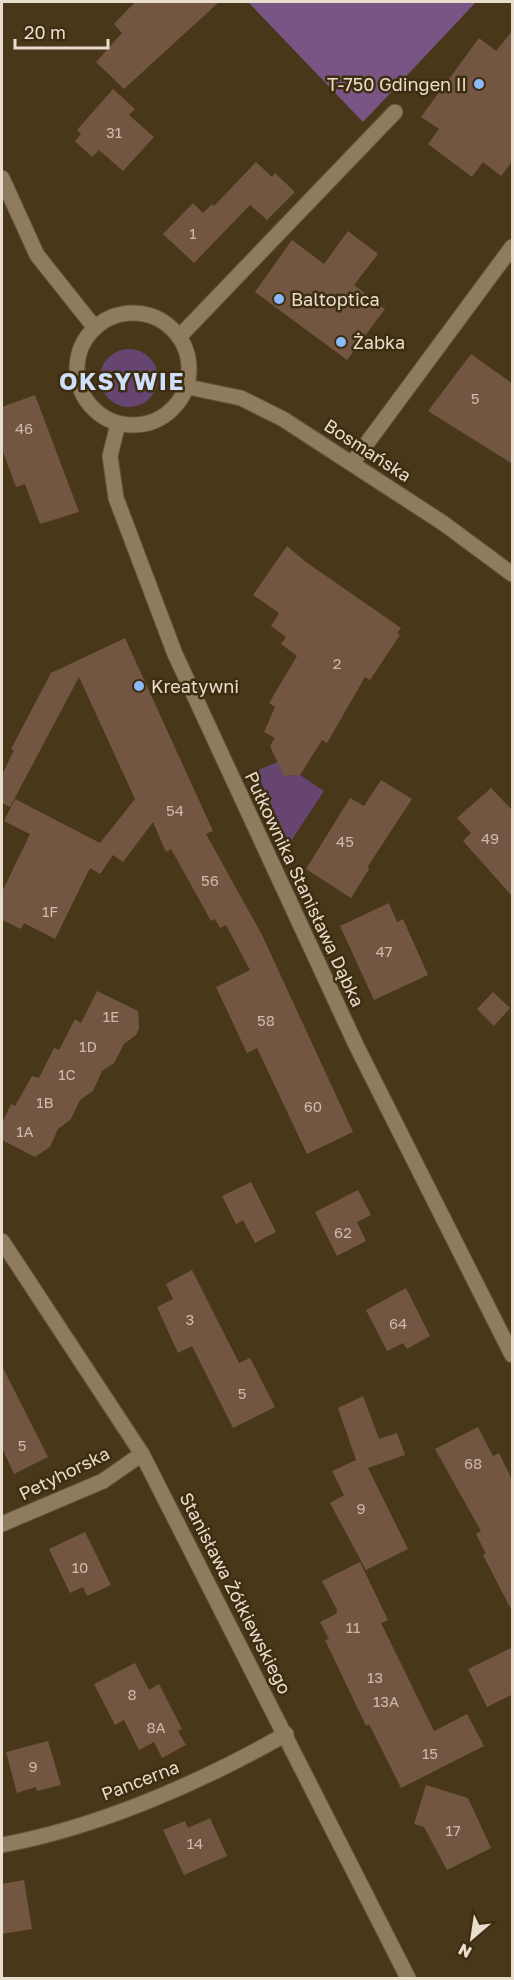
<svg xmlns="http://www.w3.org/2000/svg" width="514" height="1980" font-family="'Golos Text',sans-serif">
<rect width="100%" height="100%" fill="#49371a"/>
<g fill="#664671">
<circle cx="129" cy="378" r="29"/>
<polygon points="278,762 284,776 300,775 324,791 289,844 256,771"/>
</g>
<polygon fill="#795586" points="248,2 476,2 363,122"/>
<g fill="#735641">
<polygon points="135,2 219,2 124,89 96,62 122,33 114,24"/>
<polygon points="513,30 513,160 501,176 483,162 472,177 428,144 439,129 421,117 479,38 496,51"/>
<polygon points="113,89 135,109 129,115 154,137 123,171 99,150 92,157 75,141 81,134 77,130"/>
<polygon points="256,162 272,177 275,173 295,192 267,220 250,205 194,263 163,234 193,203 203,213 212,204 214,206"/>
<polygon points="348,231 378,254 354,285 385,309 347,360 255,292 292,240 324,264"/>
<polygon points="471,354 513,384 513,464 428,411"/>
<polygon points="35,395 79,512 40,524 25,484 16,487 2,449 2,407"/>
<polygon points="287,546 306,562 401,628 397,633 400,635 370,680 365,677 327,743 322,740 300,775 284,776 270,746 275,738 264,732 275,707 269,703 297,656 281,644 286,637 271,626 279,613 253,595"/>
<polygon points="125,638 213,831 206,834 262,935 353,1132 307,1154 257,1048 247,1053 216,987 250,970 226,925 220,928 215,919 211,921 171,849 166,852 153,822 123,862 113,855 100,874 90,868 55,939 24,923 21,929 2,920 2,892 30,834 4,821 15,799 100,843 135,799 79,677 10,807 2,803 2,775 14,750 11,749 51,673"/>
<polygon points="381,780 412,799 368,866 369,869 351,898 306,869 350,798 364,806"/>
<polygon points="491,788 513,811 513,897 463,841 471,833 457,818"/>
<polygon points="389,903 397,922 403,919 428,975 374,1000 340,926"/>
<polygon points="97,991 138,1011 139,1029 136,1035 124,1044 114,1063 102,1071 93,1091 80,1100 71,1119 58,1129 50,1147 35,1157 2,1140 2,1123 11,1104 15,1106 32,1076 39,1078 54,1048 59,1050 75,1019 81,1023"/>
<polygon points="493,992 510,1008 494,1026 477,1009"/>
<polygon points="251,1182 276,1232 255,1243 243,1220 236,1224 222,1196"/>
<polygon points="358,1190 371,1215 357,1222 366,1241 337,1256 315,1212"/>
<polygon points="192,1270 239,1363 250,1358 275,1407 233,1428 192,1346 178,1353 157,1307 173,1299 166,1284"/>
<polygon points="406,1288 430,1336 407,1349 403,1343 387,1351 366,1310"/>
<polygon points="2,1366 48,1457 14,1474 2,1448"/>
<polygon points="363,1396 379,1439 397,1433 405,1455 368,1468 408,1549 366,1570 330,1503 344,1495 332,1471 356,1460 338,1408"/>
<polygon points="478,1427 493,1456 499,1453 513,1482 513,1613 483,1555 486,1554 476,1534 481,1531 435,1449"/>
<polygon points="85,1532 111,1585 87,1596 83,1587 70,1593 49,1549"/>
<polygon points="360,1562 388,1620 381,1623 434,1731 467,1714 484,1746 401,1788 369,1724 366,1726 325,1640 329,1639 320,1622 336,1614 337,1610 322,1581"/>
<polygon points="513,1647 513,1694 487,1707 468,1669"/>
<polygon points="135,1663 149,1690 159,1684 182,1729 178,1731 186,1745 162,1758 154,1742 139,1750 124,1720 115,1725 94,1684"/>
<polygon points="48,1741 61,1785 37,1791 36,1787 17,1793 6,1752"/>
<polygon points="426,1785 468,1798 491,1848 447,1870 424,1827 414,1824"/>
<polygon points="210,1818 227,1856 184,1875 163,1830 185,1821 188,1828"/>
<polygon points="24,1880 32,1929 2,1934 2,1884"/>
</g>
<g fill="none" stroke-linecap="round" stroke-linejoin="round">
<defs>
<g id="minor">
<polyline points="2,178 37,255 95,328"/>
<circle cx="133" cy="369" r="56"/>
<polyline points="179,337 395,112"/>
<polyline points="188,387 241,398 283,419 443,523 512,574"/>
<polyline points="118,424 110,456 116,498 175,654 356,1045 512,1355"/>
<polyline points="353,462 512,247"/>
<polyline points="2,1241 142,1454 408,1978"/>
<polyline points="2,1524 103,1481 142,1454"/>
<path d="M2 1845C99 1827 200 1783 286 1734"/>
</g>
</defs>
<use href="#minor" stroke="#63533b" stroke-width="17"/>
<use href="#minor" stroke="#8f7b5d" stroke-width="15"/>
</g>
<g fill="#8abafc" stroke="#3e2d10" stroke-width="2">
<circle cx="479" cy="84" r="6"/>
<circle cx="279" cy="299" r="6"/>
<circle cx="341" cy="342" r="6"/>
<circle cx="139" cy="686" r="6"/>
</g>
<g text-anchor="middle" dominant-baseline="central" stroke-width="5" stroke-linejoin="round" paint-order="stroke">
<g font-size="15" fill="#cba">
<text x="114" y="132">31</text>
<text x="193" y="233">1</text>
<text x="475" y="398">5</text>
<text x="24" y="428">46</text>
<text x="337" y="663">2</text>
<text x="175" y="810">54</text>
<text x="490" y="838">49</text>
<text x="345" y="841">45</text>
<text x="210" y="880">56</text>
<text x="50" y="911">1F</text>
<text x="384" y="951">47</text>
<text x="111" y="1016">1E</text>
<text x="266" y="1020">58</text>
<text x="88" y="1046">1D</text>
<text x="67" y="1074">1C</text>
<text x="45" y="1102">1B</text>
<text x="313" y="1106">60</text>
<text x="25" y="1131">1A</text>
<text x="343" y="1232">62</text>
<text x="190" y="1319">3</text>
<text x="398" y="1323">64</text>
<text x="242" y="1393">5</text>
<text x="22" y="1445">5</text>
<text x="473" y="1463">68</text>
<text x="361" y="1508">9</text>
<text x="80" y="1567">10</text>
<text x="353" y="1627">11</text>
<text x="375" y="1677">13</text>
<text x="132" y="1694">8</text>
<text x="386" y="1701">13A</text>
<text x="156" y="1727">8A</text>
<text x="430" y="1753">15</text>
<text x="33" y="1766">9</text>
<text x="453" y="1830">17</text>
<text x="195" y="1843">14</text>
</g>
<g font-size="18" fill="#e9ddcd" stroke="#3e2d10" text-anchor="start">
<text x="467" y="84" text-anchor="end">T-750 Gdingen II</text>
<text x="291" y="299">Baltoptica</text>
<text x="353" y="342">Żabka</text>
<text x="151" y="686">Kreatywni</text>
</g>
<g font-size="18" fill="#e9ddcd" stroke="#3e2d10">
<text transform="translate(368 450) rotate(33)">Bosmańska</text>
<text transform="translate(305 889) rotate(65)">Pułkownika Stanisława Dąbka</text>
<text transform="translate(64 1473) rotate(-26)">Petyhorska</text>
<text transform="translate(236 1593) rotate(63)">Stanisława Żółkiewskiego</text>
<text transform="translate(140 1780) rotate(-21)">Pancerna</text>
</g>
<g font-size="24" font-weight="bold" letter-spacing="1.5" fill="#cee0fa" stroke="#3e2d10">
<text x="122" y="380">OKSYWIE</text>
</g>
</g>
<rect width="514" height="1980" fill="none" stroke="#e9ddcd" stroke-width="6"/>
<g transform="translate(472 1938) rotate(209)" stroke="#3e2d10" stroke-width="4.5" paint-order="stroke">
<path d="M0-4.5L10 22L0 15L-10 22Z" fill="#e9ddcd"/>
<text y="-9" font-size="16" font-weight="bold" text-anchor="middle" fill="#e9ddcd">N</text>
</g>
<path d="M15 39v9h93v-9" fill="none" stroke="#e9ddcd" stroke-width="3"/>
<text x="24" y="39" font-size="18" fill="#e9ddcd" stroke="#3e2d10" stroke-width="4.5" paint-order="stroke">20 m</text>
</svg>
